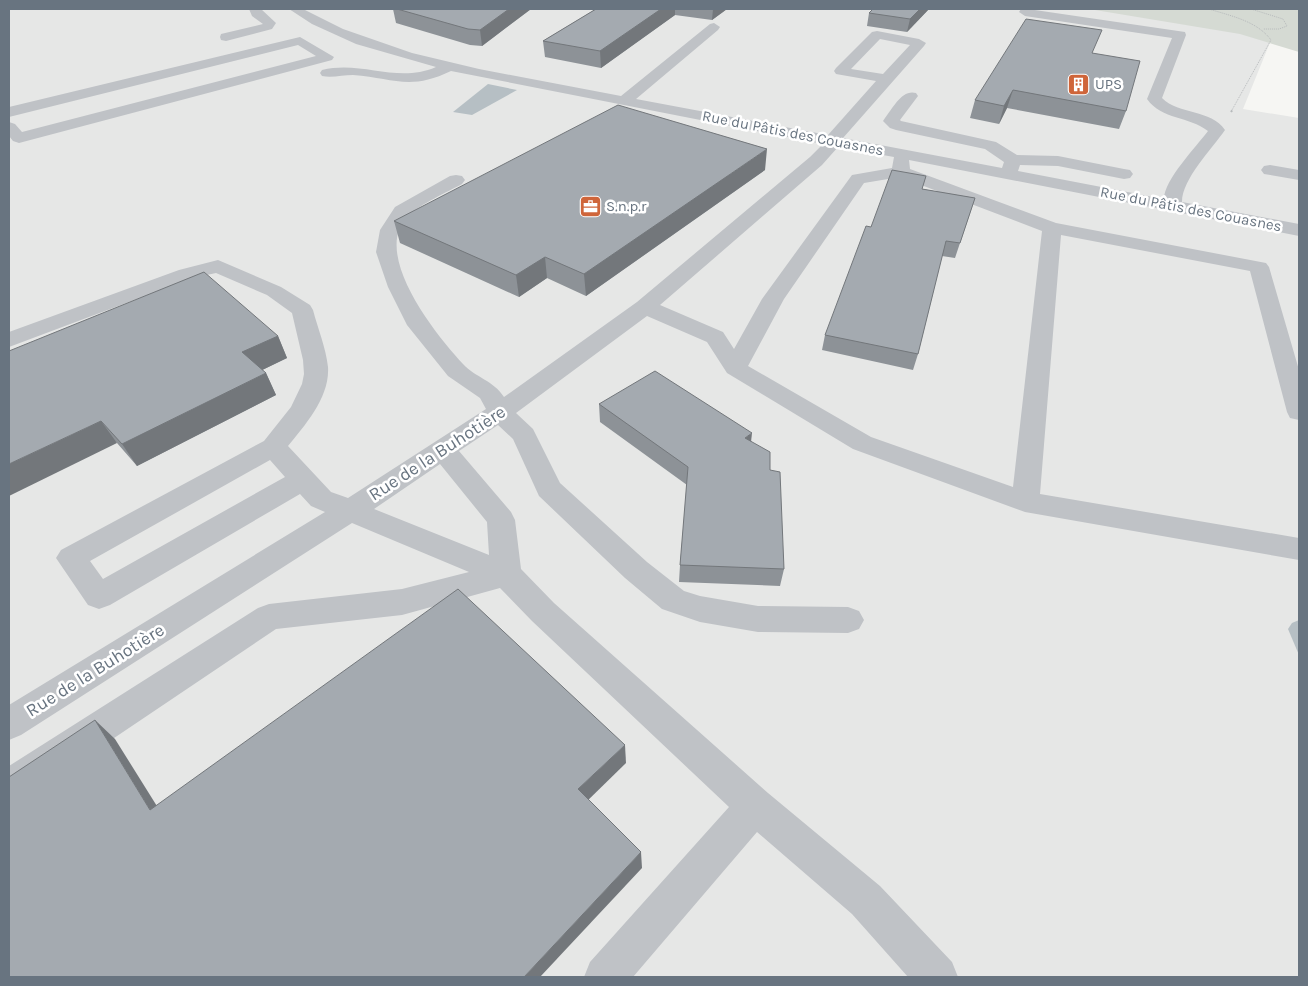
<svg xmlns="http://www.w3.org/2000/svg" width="1308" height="986" font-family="Karla,sans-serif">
<rect width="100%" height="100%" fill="#f6f6f3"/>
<polygon fill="#e6e7e6" points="9,9 1269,9 1271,40 1243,109 1299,118 1299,977 9,977"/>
<polygon fill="#d5dad3" points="1089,9 1299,9 1299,52 1240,34"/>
<g fill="#b6bfc4">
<polygon points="488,84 517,90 472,115 453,112"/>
<polygon points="1299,620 1299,655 1288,629 1292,623"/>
</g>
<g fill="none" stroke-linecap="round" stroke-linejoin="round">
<g stroke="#b7babc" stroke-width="1" stroke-dasharray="1 1" stroke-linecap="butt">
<path d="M1209 9C1231 16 1257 21 1271 40L1232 110"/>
<polyline points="1251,9 1283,19 1287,26 1279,29 1263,29"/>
</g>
<polyline stroke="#b7babc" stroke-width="2" stroke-dasharray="2 2" stroke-linecap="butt" points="1231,112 1233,109"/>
<g fill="#bfc2c6" fill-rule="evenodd">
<polygon points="249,9 261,9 276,23 272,29 226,41 221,40 220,37 221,34 263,24 252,16"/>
<path d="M289 9H303L343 29 412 53 479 69 621 96 710 24 714 23 720 27 718 30 636 99 828 135 876 81 836 74 834 71 836 68 872 32 877 31 919 39 926 43 924 46 843 138 1002 168 1004 162 985 149 896 130 890 128 883 121 885 118C893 108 902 89 916 93L918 96 900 120 901 121 996 142 1017 155 1058 156 1124 169 1130 170 1133 174 1130 178 1124 179 1058 166 1020 165 1018 171 1164 199C1164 180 1196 147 1208 131 1189 116 1162 120 1147 99L1172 38 1025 16 1019 12 1021 9H1028L1185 32 1186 35 1162 98C1179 115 1211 109 1225 130 1212 149 1182 179 1182 202L1299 224V236L909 160 910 169 1056 223 1266 263 1269 267 1299 370V420L1290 418 1287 412 1250 271 1061 235 1040 494 1299 538V560L1025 512 853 449 727 373 707 342 647 316 516 413 533 429 560 483 647 562 684 591 700 596 758 606 848 607 859 611 864 620 859 629 848 633 758 632 700 622 662 609 625 578 539 496 513 439 498 425 459 451 511 512 515 520 521 569 554 603 768 793 880 886 952 962 958 977H908L852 914 757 832 633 977H584L590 962 729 807 532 621 500 588 402 615 276 629 22 800 9 805V766L258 608 269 604 402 589 469 572 352 523 21 735 9 740V705L325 512 311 506 300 494 110 605 99 609 88 605 56 558 61 550 264 441 291 407 302 384 304 374 303 360 292 313 267 295 216 273 193 278 9 347V332L179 270 218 260 281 287 310 305 313 310C318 329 326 348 328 367 330 397 305 425 288 446L331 492 348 498 486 409 480 398 448 376 407 325 388 287 376 252 380 230 395 207 450 176 456 175 462 176 465 180 462 184C449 191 419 205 409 215 369 252 436 335 463 364 476 378 493 380 504 397L637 302 810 157 823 144 451 71C410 91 393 78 353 75 343 75 332 78 322 76L320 73 322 70C362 60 397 84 436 67L356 44 312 24ZM880 39 910 45 883 74 851 69ZM838 147 894 157 892 168 852 175 762 299 734 349 723 332 660 305 822 165ZM900 177 1042 231 1013 487 871 437 748 366 784 299 864 183ZM270 460 285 477 103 579 90 561ZM440 464 487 522 489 555 374 509Z"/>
<polygon points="300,37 334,57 332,60 19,143 13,141 9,136 9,122 15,124 22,132 316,56 298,45 9,117 9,107"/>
<polygon points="1270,165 1299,170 1299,180 1264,174 1261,170 1264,166"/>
</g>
</g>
<g fill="#8d9297">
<polygon points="393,9 531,9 482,46 470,45 396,23"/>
<polygon points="596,9 727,9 712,20 675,15 601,68 545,57 543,41"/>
<polygon points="929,9 907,32 867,26 869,13"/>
<polygon points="1093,53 1126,111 1119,129 1007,108 999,124 970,118 975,100"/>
<polygon points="765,170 586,296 547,278 519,297 400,243 394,221"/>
<polygon points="926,176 922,189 975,198 955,258 942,256 918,354 913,370 822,350 825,335 871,227"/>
<polygon points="278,336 287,358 262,370 266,373 276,395 137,466 117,443 9,351"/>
<polygon points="599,404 751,441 770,470 784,569 780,586 679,582 680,565 687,485 600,422"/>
</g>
<g fill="#73777b">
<polygon points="509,9 531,9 482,46 480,30"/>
<polygon points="661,9 675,9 675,15 601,68 600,51"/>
<polygon points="713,9 727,9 712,20"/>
<polygon points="920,9 929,9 907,32 910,19"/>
<polygon points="1013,90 1007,108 999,124 1004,106"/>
<polygon points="767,149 765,170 586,296 584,274"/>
<polygon points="545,257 547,278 519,297 516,275"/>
<polygon points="278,336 287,358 252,375 242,352"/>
<polygon points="266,373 276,395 137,466 122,444"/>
<polygon points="101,421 117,443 9,496 9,464"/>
<polygon points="752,433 750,451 745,438"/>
<polygon points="95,720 115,739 170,827 150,810"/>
<polygon points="625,745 626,763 581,807 578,789"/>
<polygon points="641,852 642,868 540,977 524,977"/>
</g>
<g fill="#a4aab0" stroke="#73777b">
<polygon points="397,9 509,9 480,30 468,29"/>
<polygon points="596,9 661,9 600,51 543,41"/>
<polygon points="873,9 920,9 910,19 869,13"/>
<polygon points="1026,19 1102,30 1092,53 1140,61 1126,111 1013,90 1004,106 975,100"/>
<polygon points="618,105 767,149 584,274 545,257 516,275 394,221"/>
<polygon points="892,170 926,176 922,189 975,198 960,243 946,241 918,354 825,335 866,226 871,227"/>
<polygon points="204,272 278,336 242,352 266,373 122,444 101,421 9,464 9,351"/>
<polygon points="655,371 752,433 745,438 770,452 770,470 780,472 784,569 680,565 688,467 599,404"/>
<polygon points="458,589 625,745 578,789 641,852 524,977 9,977 9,777 95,720 150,810"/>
</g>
<defs>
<symbol id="building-square" viewBox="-11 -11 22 22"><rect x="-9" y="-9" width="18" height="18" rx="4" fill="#cf653a" stroke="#fff"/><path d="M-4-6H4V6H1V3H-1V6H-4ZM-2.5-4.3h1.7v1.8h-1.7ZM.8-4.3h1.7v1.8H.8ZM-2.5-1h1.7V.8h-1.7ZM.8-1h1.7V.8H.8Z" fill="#fff"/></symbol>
<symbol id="office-square" viewBox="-11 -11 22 22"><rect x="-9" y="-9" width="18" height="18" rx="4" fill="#cf653a" stroke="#fff"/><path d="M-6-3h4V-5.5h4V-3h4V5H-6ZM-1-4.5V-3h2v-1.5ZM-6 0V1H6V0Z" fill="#fff"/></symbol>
</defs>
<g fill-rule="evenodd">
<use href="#building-square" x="1066" y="72" width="25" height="25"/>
<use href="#office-square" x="578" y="194" width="25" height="25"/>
</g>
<g text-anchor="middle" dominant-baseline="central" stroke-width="5" stroke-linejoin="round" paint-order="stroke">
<g font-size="15" fill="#687480" stroke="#fff" text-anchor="start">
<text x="1095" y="84">UPS</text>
<text x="606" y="206">S.n.p.r</text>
</g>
<g font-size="15" fill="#687480" stroke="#fff">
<text transform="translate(793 133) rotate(11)">Rue du Pâtis des Couasnes</text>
<text transform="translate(1191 209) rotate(11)">Rue du Pâtis des Couasnes</text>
</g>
<g font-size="18" fill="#687480" stroke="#fff">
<text transform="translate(437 453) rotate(-33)">Rue de la Buhotière</text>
<text transform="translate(95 670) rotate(-32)">Rue de la Buhotière</text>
</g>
</g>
<rect width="1308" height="986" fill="none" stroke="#687480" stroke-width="20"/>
</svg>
